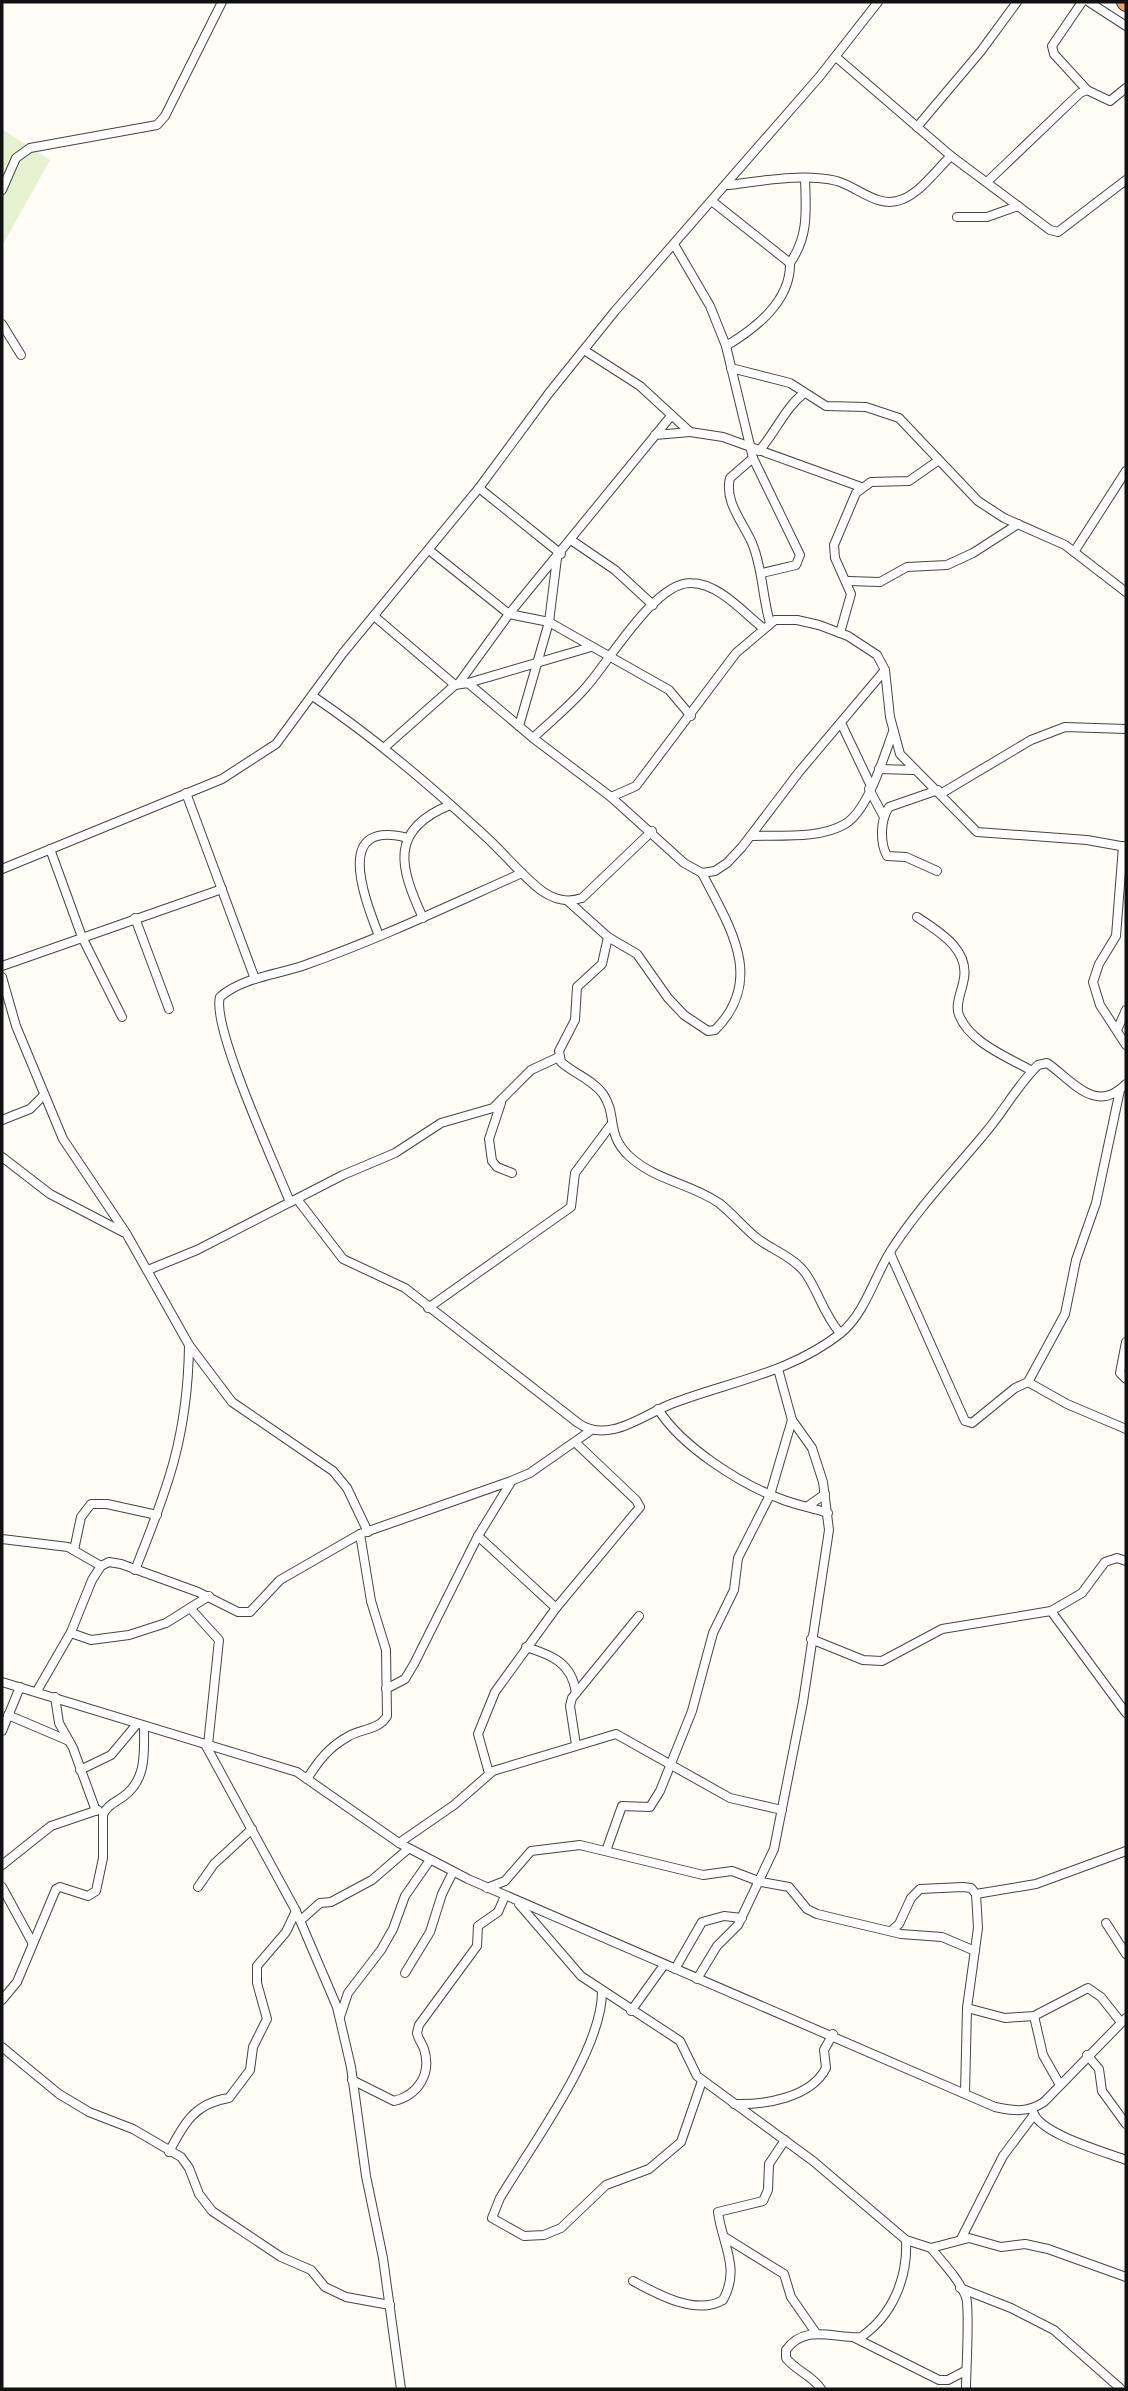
<svg xmlns="http://www.w3.org/2000/svg" width="1128" height="2391" font-family="Lora,serif">
<rect width="100%" height="100%" fill="#fffdf5"/>
<polygon fill="#e6f2cf" points="2,129 50,160 2,246"/>
<g fill="none" stroke-linecap="round" stroke-linejoin="round">
<defs>
<g id="street">
<polyline points="1082,2 1052,46 1054,54 1087,90"/>
<polyline points="1089,2 1126,26"/>
<polyline points="836,57 951,156 1050,230 1058,232 1126,180"/>
<polyline points="917,127 981,51 1017,2"/>
<polyline points="987,182 1080,93 1087,90 1110,101 1126,88"/>
<path d="M728 185C762 181 802 173 837 181 858 187 879 210 903 199 921 192 937 169 951 156"/>
<polyline points="2,190 16,158 30,148 157,125 165,116 222,2"/>
<path d="M713 202 790 263C791 301 756 328 726 346"/>
<polyline points="957,217 987,217 1018,206"/>
<polyline points="675,246 710,306 726,346 753,458 800,555 796,565 762,573"/>
<path d="M790 263C809 236 806 210 805 178"/>
<polyline points="2,324 21,355"/>
<polyline points="584,350 640,386 690,432 723,437 861,487"/>
<polyline points="731,368 790,383 826,406 866,407 899,418 978,501 1004,518 1065,545 1126,592"/>
<polyline points="655,435 690,432"/>
<path d="M759 451C775 433 785 408 804 393"/>
<path d="M753 458 730 478C724 502 743 522 752 543 763 569 762 596 770 623"/>
<polyline points="479,488 561,554"/>
<polyline points="571,540 615,570 653,605"/>
<polyline points="429,550 509,614 549,622 570,634 669,690 691,716"/>
<polyline points="1074,552 1126,471"/>
<polyline points="848,581 880,582 907,567 947,565 973,553 1018,524"/>
<polyline points="374,616 455,685"/>
<polyline points="840,633 851,594 835,558 834,545 856,493 871,482 909,481 939,460"/>
<polyline points="459,683 509,614 671,416"/>
<polyline points="468,683 591,647"/>
<path d="M314 697C375 738 430 785 484 835 504 853 521 875 542 891 555 900 567 903 582 898L652 831"/>
<polyline points="841,723 871,786"/>
<polyline points="519,726 549,622 557,558"/>
<path d="M533 738C551 721 571 705 587 686 610 660 655 582 691 583 718 583 743 612 763 628"/>
<polyline points="385,747 455,685 468,683 533,738 611,797 684,863 702,873 715,871 727,863 742,847 799,772 885,670"/>
<polyline points="879,769 914,770"/>
<polyline points="869,789 884,817"/>
<polyline points="186,793 255,979"/>
<polyline points="942,793 1031,740 1065,727 1126,729"/>
<polyline points="611,797 636,786 736,653 775,620 797,620 819,625 848,636 877,655 885,670 890,717 900,754 977,832 1087,840 1126,847"/>
<path d="M752 836C780 835 820 839 845 824 868 811 884 756 893 732"/>
<polyline points="1123,846 1116,936 1099,964 1093,982 1100,1005 1126,1045"/>
<polyline points="50,849 82,937 122,1017"/>
<polyline points="2,869 222,779 276,744 343,653 479,488 549,393 615,311 820,76 878,2"/>
<path d="M937 871 906 857 887 856C880 843 880 820 889 807L938 790"/>
<path d="M569 902 608 937 637 954 668 998 684 1015 708 1031 715 1030C766 979 729 926 702 873"/>
<path d="M917 917C940 932 972 951 963 983 961 993 955 1005 959 1015 970 1043 1008 1057 1032 1071"/>
<polyline points="135,918 169,1009"/>
<path d="M423 918C400 868 388 830 450 805"/>
<path d="M379 936C365 899 332 818 408 838"/>
<path d="M608 937 602 964 577 987 575 1020 559 1051 561 1062C573 1073 593 1080 603 1094 618 1116 605 1133 629 1156 656 1181 690 1183 719 1203 733 1214 744 1228 758 1239 773 1250 795 1258 806 1274 819 1293 824 1315 840 1333"/>
<polyline points="2,966 222,889"/>
<polyline points="2,977 16,1026 63,1139 126,1233 189,1345 232,1402 333,1471 347,1488 368,1532"/>
<polyline points="1117,1030 1126,1010"/>
<polyline points="501,1103 489,1139 492,1161 497,1167 512,1173"/>
<polyline points="2,1120 30,1109 43,1096"/>
<polyline points="2,1157 50,1194 123,1232"/>
<path d="M297 1199 343 1259 405 1288 578 1423C608 1444 641 1416 671 1404 728 1382 791 1373 841 1333 865 1313 874 1278 890 1252 918 1208 953 1172 986 1132 1004 1111 1018 1084 1038 1065L1047 1063C1070 1078 1095 1116 1126 1084"/>
<path d="M290 1202C276 1167 211 1026 220 997 243 977 277 975 305 965 379 939 450 905 522 873"/>
<polyline points="890,1253 965,1421 972,1423 1015,1388 1028,1382 1067,1404 1126,1429"/>
<polyline points="148,1270 197,1250 343,1175 395,1153 441,1123 493,1108 531,1070 559,1057"/>
<polyline points="428,1308 571,1207 575,1173 610,1126"/>
<polyline points="1126,1342 1120,1373 1126,1379"/>
<polyline points="1028,1382 1065,1314 1076,1260 1096,1203 1120,1090"/>
<path d="M658 1409C681 1446 740 1484 781 1499 796 1505 813 1508 828 1513"/>
<polyline points="808,1506 825,1494"/>
<polyline points="478,1536 556,1608"/>
<polyline points="2,1539 68,1547 101,1566"/>
<polyline points="74,1550 81,1517 91,1504 107,1504 157,1515"/>
<path d="M135 1570C168 1488 188 1435 189 1345"/>
<polyline points="190,1608 219,1640 208,1745"/>
<polyline points="1051,1611 1126,1713"/>
<polyline points="71,1633 91,1640 129,1635 166,1623 209,1596"/>
<polyline points="811,1639 863,1660 882,1661 942,1629 1051,1611 1082,1593 1105,1562 1117,1558 1126,1561"/>
<path d="M526 1647C552 1655 572 1663 576 1693"/>
<path d="M2 1682 297 1772 399 1843 468 1879 995 2107C1014 2111 1027 2113 1044 2102L1126 2018"/>
<polyline points="386,1689 405,1679 414,1664 478,1536 511,1482"/>
<polyline points="37,1691 71,1632 92,1580 101,1566 109,1562 121,1564 198,1592 238,1612 250,1612 280,1580 360,1534 511,1481 530,1473 590,1431"/>
<polyline points="55,1697 59,1723 73,1748 96,1811"/>
<polyline points="8,1715 69,1741"/>
<polyline points="2,1731 20,1687"/>
<polyline points="205,1744 296,1911 337,2007 351,2067 366,2176 383,2258 401,2389"/>
<polyline points="576,1745 570,1706 572,1698 639,1616"/>
<polyline points="80,1770 111,1755 137,1724"/>
<polyline points="489,1773 478,1734 495,1692 556,1608 640,1507 636,1500 576,1443"/>
<path d="M307 1779C319 1760 329 1747 349 1736 361 1729 379 1730 387 1716L386 1650 371 1601 360 1534"/>
<polyline points="399,1843 454,1805 493,1771 616,1734 730,1798 782,1810"/>
<polyline points="606,1851 622,1806 650,1807 660,1791 692,1711 713,1633 734,1590 738,1558 770,1495 792,1420"/>
<polyline points="2,1865 51,1826 98,1810"/>
<polyline points="2,1887 32,1942"/>
<polyline points="198,1887 214,1864 252,1829"/>
<polyline points="487,1888 505,1881 531,1851 580,1845 703,1875 732,1871 761,1882 789,1887 807,1909 817,1914 901,1934 942,1937 975,1951"/>
<polyline points="976,1894 1036,1884 1126,1851"/>
<polyline points="519,1904 581,1976 680,2041 697,2076 813,2161 906,2240 931,2248 969,2238 1001,2247 1025,2244 1048,2249 1126,2277"/>
<polyline points="301,1920 320,1903 331,1902 372,1880 408,1849"/>
<polyline points="1106,1923 1126,1954"/>
<polyline points="891,1931 899,1924 911,1898 920,1889 963,1887 971,1888 976,1894 978,1928 967,2008 965,2093"/>
<polyline points="675,1969 702,1922 724,1916 742,1918"/>
<polyline points="405,1973 430,1932 442,1894 453,1872"/>
<polyline points="697,1979 717,1946 738,1925 774,1849 803,1702 829,1530 823,1482 812,1448 792,1420 778,1369"/>
<path d="M602 1992C602 2051 531 2146 500 2198L492 2218 524 2236 544 2235 561 2228 606 2185 649 2169 681 2142 702 2081"/>
<path d="M2 2000 17 1982 56 1889 60 1887 88 1896 96 1891 103 1858V1815C107 1805 116 1802 124 1796 147 1779 144 1752 144 1727"/>
<polyline points="967,2008 1005,2018 1034,2016 1088,1988 1101,1997 1120,2021"/>
<polyline points="631,2011 664,1965"/>
<polyline points="1034,2016 1043,2055 1060,2085"/>
<polyline points="340,2017 348,1993 381,1950 393,1929 405,1896 430,1860"/>
<polyline points="2,2047 59,2094 89,2112 133,2129 181,2157 189,2168 199,2194 212,2211 281,2257 311,2270 325,2287 346,2297 390,2305"/>
<polyline points="1087,2055 1099,2069 1102,2091 1126,2124"/>
<path d="M352 2080 394 2101C418 2095 432 2074 424 2049 422 2043 418 2039 417 2033L419 2025 477 1946 478 1926 498 1912 505 1896"/>
<path d="M734 2104C764 2105 811 2098 826 2068L824 2050 833 2034"/>
<path d="M1033 2111C1037 2133 1105 2152 1126 2160"/>
<path d="M169 2152C184 2123 195 2103 229 2098L250 2070 253 2047 267 2019 257 1983V1966L286 1932 296 1911"/>
<polyline points="726,2238 784,2274 791,2297 816,2333"/>
<polyline points="961,2239 1003,2156 1033,2116"/>
<path d="M931 2248C943 2263 959 2279 966 2297 970 2310 966 2370 966 2389"/>
<path d="M633 2281C657 2294 696 2316 723 2300 741 2268 722 2244 718 2212L763 2201 768 2190 769 2164 785 2140"/>
<polyline points="960,2288 1011,2308 1054,2330 1121,2389"/>
<polyline points="855,2338 939,2380 948,2380 965,2371"/>
<path d="M821 2389C812 2375 796 2371 786 2358V2350C805 2323 835 2339 861 2337 893 2315 908 2277 906 2240"/>
</g>
<polyline id="highway" points="1125,2 1126,3"/>
</defs>
<use href="#street" stroke="#444" stroke-width="10"/>
<use href="#highway" stroke="#222" stroke-width="18"/>
<use href="#street" stroke="#fff" stroke-width="8"/>
<use href="#highway" stroke="#f5a25d" stroke-width="16"/>
</g>
<rect width="1128" height="2391" fill="none" stroke="#111111" stroke-width="7"/>
</svg>
